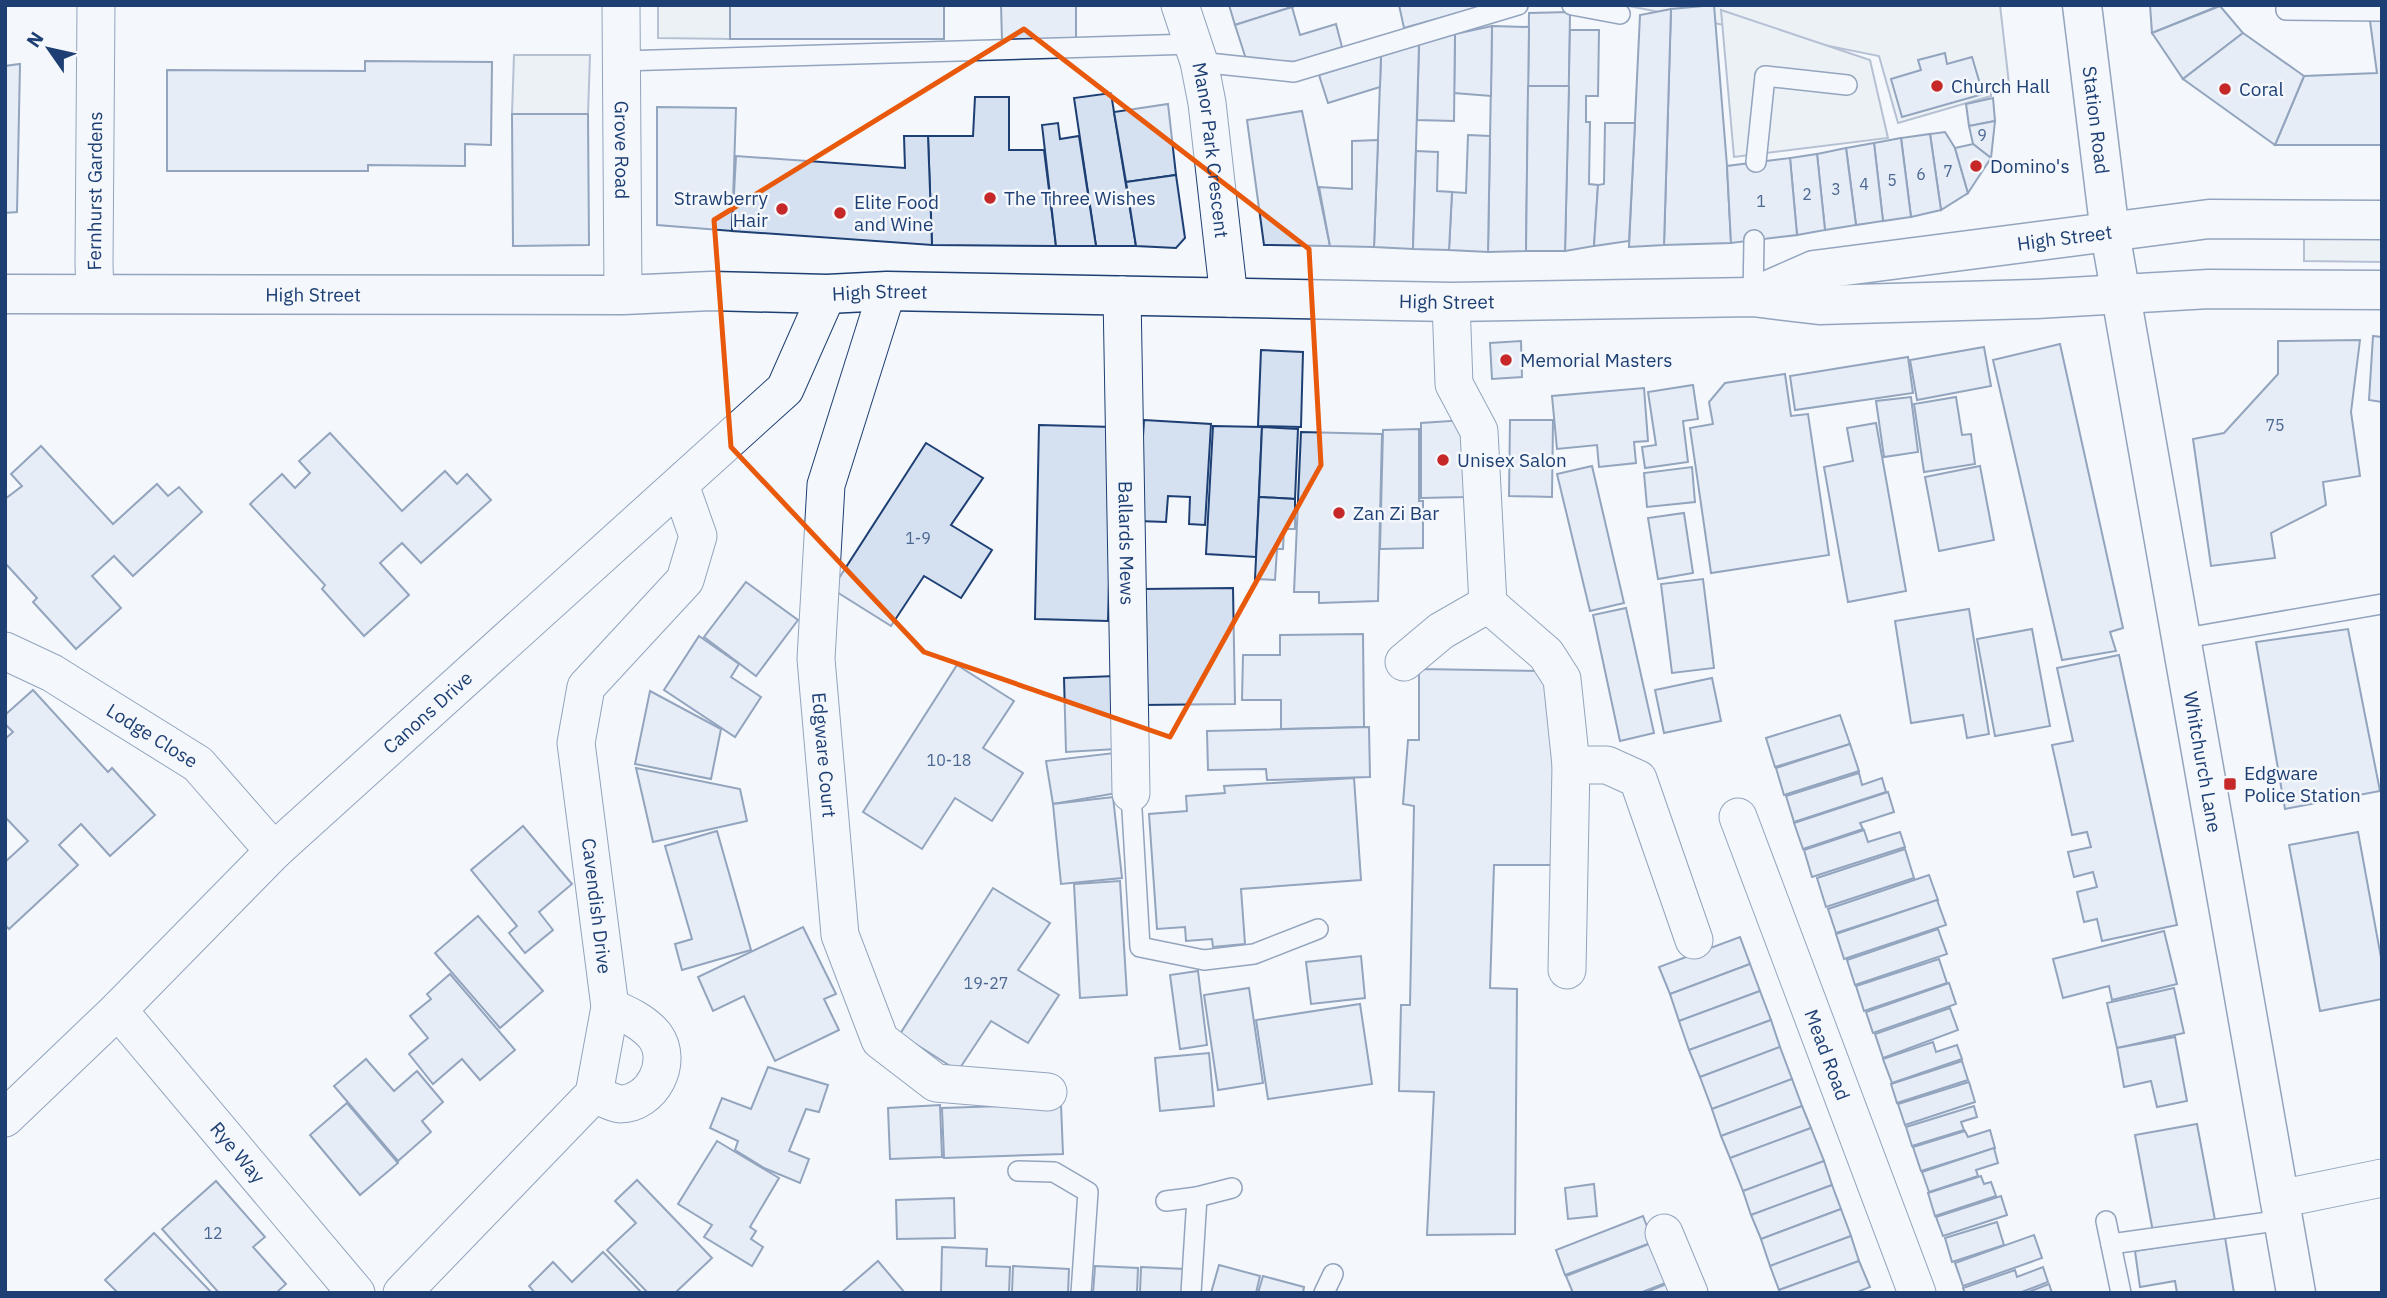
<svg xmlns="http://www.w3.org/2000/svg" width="2387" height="1298" font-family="'IBM Plex Sans',sans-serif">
<rect width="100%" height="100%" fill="#f4f7fb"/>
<g fill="#e3e9f0" stroke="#687fa3" stroke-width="2">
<polygon points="1624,5 2000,5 2009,84 1991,87 1991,96 1898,123 1879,56"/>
<polygon points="2304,239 2382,239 2382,262 2304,261"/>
</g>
<g fill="#e3e8f0" stroke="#687fa3" stroke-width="2">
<polygon points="658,5 730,5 730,39 658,38"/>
<polygon points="1721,10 1870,60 1888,138 1734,157"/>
<polygon points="514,55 590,55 588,114 512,114"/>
</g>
<g fill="#d5e0f0" stroke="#1d3f73" stroke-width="2">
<rect x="730" y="5" width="214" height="34"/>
<polygon points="1001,5 1076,5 1076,39 1002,40"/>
<polygon points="1229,5 1298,5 1235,25"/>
<polygon points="1399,5 1487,5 1404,28"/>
<polygon points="1714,5 1727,166 1731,243 1664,245 1671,9"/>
<polygon points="2150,5 2221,5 2152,33"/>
<polygon points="2220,6 2243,33 2183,79 2152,33"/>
<polygon points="1292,7 1300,35 1336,24 1342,47 1297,62 1246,59 1235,25"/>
<polygon points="1671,9 1664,245 1629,247 1640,15"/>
<polygon points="1570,12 1569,86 1528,86 1529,13"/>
<polygon points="2370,21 2382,21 2382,145 2275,145 2304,76 2377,73"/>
<polygon points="1492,26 1529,27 1526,251 1488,252"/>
<polygon points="1492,26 1491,96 1454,93 1455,34"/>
<polygon points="1570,30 1599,30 1598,96 1586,96 1586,122 1590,122 1589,184 1598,185 1594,246 1565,251"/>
<polygon points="2243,33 2304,76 2275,145 2183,79"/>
<polygon points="1455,34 1454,121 1417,120 1419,44"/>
<polygon points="1419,44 1413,249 1374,247 1381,56"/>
<polygon points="1945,53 1947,64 1972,57 1983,94 1902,117 1891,79 1921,70 1918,60"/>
<polygon points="1381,56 1380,87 1328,103 1319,75"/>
<polygon points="365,61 492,62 491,145 465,144 465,166 368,165 368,171 167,171 167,70 365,71"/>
<polygon points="20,64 17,212 5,213 5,66"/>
<polygon points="1528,86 1569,86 1565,251 1526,251"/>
<polygon points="1111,93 1114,112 1136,246 1096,246 1074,98"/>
<polygon points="975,97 1009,97 1009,150 1044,150 1056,246 932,245 928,136 973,136"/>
<polygon points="1993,98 1995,121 1969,126 1966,104"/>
<polygon points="1168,104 1176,175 1126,182 1114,112"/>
<polygon points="657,107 736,108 732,231 657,225"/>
<polygon points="1302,111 1330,246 1264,245 1247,120"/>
<polygon points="512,114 588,114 589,245 513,246"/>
<polygon points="1995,121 1991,158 1973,144 1969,126"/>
<polygon points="1058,123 1060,139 1079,136 1096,246 1056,246 1042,125"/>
<polygon points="1605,123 1635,123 1629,241 1594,246 1598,185 1604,184"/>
<polygon points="1945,132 1955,148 1968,193 1941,210 1930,134"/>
<polygon points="1930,134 1941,210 1911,217 1901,138"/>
<polygon points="1468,135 1490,136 1488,252 1449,250 1452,192 1466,193"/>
<polygon points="904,136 928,136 932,245 732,231 736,156 905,168"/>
<polygon points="1901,138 1911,217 1883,221 1874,143"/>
<polygon points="1378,140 1374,247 1330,246 1319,187 1352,189 1352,141"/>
<polygon points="1874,143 1883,221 1856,225 1846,148"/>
<polygon points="1973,144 1991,158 1968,193 1955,148"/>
<polygon points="1846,148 1856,225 1825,230 1817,154"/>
<polygon points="1416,151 1438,152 1437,191 1452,192 1449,250 1413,249"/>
<polygon points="1817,154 1825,230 1797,235 1790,158"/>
<polygon points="1790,158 1797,235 1731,243 1727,166"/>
<polygon points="1176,175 1185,238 1176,248 1136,246 1126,182"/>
<polygon points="2373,336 2382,337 2382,402 2369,400"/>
<polygon points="2360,340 2351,412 2360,476 2323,482 2326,505 2271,533 2275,558 2211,566 2193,439 2224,433 2278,374 2278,341"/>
<polygon points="1521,341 1522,377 1492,379 1490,343"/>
<polygon points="2060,344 2123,628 2110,632 2116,651 2062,660 1993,360"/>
<polygon points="1984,347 1991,386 1917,400 1910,360"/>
<polygon points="1261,350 1303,352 1301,427 1258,426"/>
<polygon points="1908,357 1913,393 1795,410 1790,376"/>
<polygon points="1785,374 1791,416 1808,414 1829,555 1711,573 1690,428 1713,424 1709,402 1725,383"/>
<polygon points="1693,385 1698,419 1683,421 1688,462 1645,468 1642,447 1656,445 1648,392"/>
<polygon points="1644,388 1648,441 1634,442 1636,463 1599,467 1597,445 1557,449 1552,396"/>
<polygon points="1911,397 1918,452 1884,457 1876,401"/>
<polygon points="1956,397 1962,435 1971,434 1975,464 1924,472 1914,404"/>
<polygon points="1144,420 1211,424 1205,525 1189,524 1190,497 1168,496 1166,522 1138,521"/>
<polygon points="1465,420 1466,497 1421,498 1421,423"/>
<polygon points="1510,420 1553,420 1552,497 1509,496"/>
<polygon points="1876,423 1906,591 1848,602 1824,467 1853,461 1847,428"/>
<polygon points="1039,425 1113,427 1108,621 1035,619"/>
<polygon points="1213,426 1262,427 1256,557 1206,554"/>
<polygon points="1262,427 1298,429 1295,499 1259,497"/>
<polygon points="1419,429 1419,501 1423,501 1423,548 1380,549 1383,430"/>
<polygon points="1301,432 1382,434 1378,601 1319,603 1319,592 1294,592"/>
<polygon points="330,433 402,511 445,471 457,484 467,474 491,500 421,563 402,543 380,563 409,595 364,636 322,589 325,585 250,504 282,474 295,488 310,473 299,461"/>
<polygon points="926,443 983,478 951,525 992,550 961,598 924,576 891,626 832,589"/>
<polygon points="41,446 113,524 157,484 168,496 179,487 202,512 133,576 114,556 92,576 121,608 76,649 33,602 37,598 5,563 5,499 22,486 11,474"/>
<polygon points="1592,466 1624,603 1590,611 1557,474"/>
<polygon points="1980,466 1994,540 1939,551 1925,477"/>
<polygon points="1692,467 1695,502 1647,507 1644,473"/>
<polygon points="1259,497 1295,499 1295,529 1284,529 1283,549 1277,549 1275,580 1255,579"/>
<polygon points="1684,513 1693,573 1658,579 1648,518"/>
<polygon points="1703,579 1714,668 1672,673 1661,584"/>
<polygon points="746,582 798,620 756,676 704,637"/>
<polygon points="1233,588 1235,704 1143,705 1141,589"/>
<polygon points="1626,608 1654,733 1620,741 1593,615"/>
<polygon points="1969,609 1989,734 1967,738 1963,715 1911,723 1895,621"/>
<polygon points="2032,629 2050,726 1995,736 1977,639"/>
<polygon points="2348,629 2380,791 2285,809 2256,642"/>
<polygon points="1363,634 1364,727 1281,729 1281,700 1242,700 1243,655 1280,655 1280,635"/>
<polygon points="699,636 739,664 731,677 761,697 735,737 664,690"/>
<polygon points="2119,655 2177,925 2102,941 2097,919 2084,922 2077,892 2097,887 2093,872 2074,877 2068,852 2091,847 2087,832 2072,835 2052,745 2073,741 2057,668"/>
<polygon points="957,665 1014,701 983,748 1023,773 992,821 955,798 922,849 863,812"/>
<polygon points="1419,669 1543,671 1556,712 1555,865 1494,865 1490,988 1517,989 1515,1234 1427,1235 1434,1092 1399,1091 1401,1005 1410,1005 1414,806 1403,804 1408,740 1419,740"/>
<polygon points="1115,676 1116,749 1066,752 1064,678"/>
<polygon points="1712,678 1721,721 1664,733 1655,690"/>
<polygon points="33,690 108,772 112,768 155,815 110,856 81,824 59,845 78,865 9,929 5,925 5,862 28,841 5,817 5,739 13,732 5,724 5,715"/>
<polygon points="650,691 721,729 711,779 635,764"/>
<polygon points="1840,715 1850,744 1775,767 1766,738"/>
<polygon points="1369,727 1370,777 1267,780 1266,769 1208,770 1207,731"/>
<polygon points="1850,744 1859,771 1784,795 1776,768"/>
<polygon points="1114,753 1117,793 1053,804 1046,761"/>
<polygon points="636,768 740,789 747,821 653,842"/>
<polygon points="1859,773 1862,785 1882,778 1886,792 1794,822 1786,796"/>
<polygon points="1354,778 1361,880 1241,889 1245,944 1213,947 1212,939 1186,941 1185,927 1157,929 1149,814 1187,811 1186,796 1225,793 1224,786"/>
<polygon points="1888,792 1894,812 1860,823 1863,829 1803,849 1794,823"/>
<polygon points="1113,797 1122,878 1061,884 1053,804"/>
<polygon points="523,826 572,884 539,912 553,930 525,953 509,933 517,926 471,870"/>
<polygon points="1864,830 1868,842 1900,832 1905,847 1812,877 1804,850"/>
<polygon points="717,831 751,950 682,970 675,944 692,939 665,846"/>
<polygon points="2358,832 2382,963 2382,999 2320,1011 2289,845"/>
<polygon points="1905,849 1914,878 1826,907 1817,878"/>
<polygon points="1929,875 1938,900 1836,933 1828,909"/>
<polygon points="1120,881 1127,995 1080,998 1074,884"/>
<polygon points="993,888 1050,923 1018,970 1059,995 1028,1043 991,1021 958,1071 900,1034"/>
<polygon points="1937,900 1946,925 1844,959 1836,934"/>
<polygon points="478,916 543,991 500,1028 435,953"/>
<polygon points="803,927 836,994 824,999 839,1030 775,1061 744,996 713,1011 698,977"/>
<polygon points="1938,929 1947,954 1855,985 1847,960"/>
<polygon points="2164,931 2177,984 2112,1000 2109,986 2063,998 2053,959"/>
<polygon points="1740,937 1750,964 1670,994 1659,967"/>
<polygon points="1361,956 1365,998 1311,1004 1306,962"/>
<polygon points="1939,959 1947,983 1864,1011 1856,986"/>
<polygon points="1750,964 1760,991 1679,1021 1670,994"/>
<polygon points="1198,971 1207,1045 1180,1049 1170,975"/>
<polygon points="450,974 515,1050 480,1080 462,1059 433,1084 409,1054 428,1038 410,1016 431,999 427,994"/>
<polygon points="1949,983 1956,1004 1873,1033 1866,1012"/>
<polygon points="1249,988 1263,1083 1218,1090 1204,995"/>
<polygon points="2174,988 2184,1033 2117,1048 2107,1003"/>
<polygon points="1760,991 1771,1020 1689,1050 1679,1021"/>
<polygon points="1360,1004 1372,1084 1268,1099 1256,1020"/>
<polygon points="1950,1008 1958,1030 1883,1058 1875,1034"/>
<polygon points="1771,1020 1780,1047 1700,1077 1689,1050"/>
<polygon points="2175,1037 2187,1101 2157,1107 2151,1081 2124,1087 2117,1048"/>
<polygon points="1933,1042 1936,1052 1957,1045 1962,1059 1892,1083 1883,1059"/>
<polygon points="1780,1047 1792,1079 1712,1109 1700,1077"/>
<polygon points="1209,1053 1214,1106 1160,1111 1155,1058"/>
<polygon points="366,1059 394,1091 417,1071 443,1102 422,1121 431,1132 398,1161 334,1086"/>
<polygon points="1962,1061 1968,1080 1897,1103 1891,1084"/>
<polygon points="768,1067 828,1085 819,1112 806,1109 789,1151 809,1159 800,1183 764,1168 735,1150 738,1141 710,1128 722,1098 751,1109"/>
<polygon points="1792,1079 1802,1106 1721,1136 1712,1109"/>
<polygon points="1969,1082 1975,1102 1905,1125 1898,1104"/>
<polygon points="347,1103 398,1163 360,1195 310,1135"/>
<polygon points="1061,1104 1063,1154 944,1158 942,1108"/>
<polygon points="940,1105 942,1157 890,1159 888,1108"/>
<polygon points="1802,1106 1811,1128 1730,1158 1721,1136"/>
<polygon points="1974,1106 1977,1117 1961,1122 1964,1130 1912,1146 1906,1127"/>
<polygon points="2197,1124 2215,1220 2153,1232 2135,1135"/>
<polygon points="1811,1128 1824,1161 1743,1191 1730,1158"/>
<polygon points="1990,1130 1995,1148 1921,1171 1913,1147 1965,1131 1968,1137"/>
<polygon points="717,1141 779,1178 750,1227 756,1231 751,1239 763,1247 752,1266 704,1237 712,1225 678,1204"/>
<polygon points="1994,1148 1998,1163 1976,1170 1978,1176 1929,1192 1922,1172"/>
<polygon points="1824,1161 1832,1185 1751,1215 1743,1191"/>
<polygon points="1981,1176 1984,1184 1991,1182 1996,1196 1935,1216 1928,1193"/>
<polygon points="637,1180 712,1258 675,1293 648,1293 607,1250 636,1223 615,1201"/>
<polygon points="216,1181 265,1237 253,1247 286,1284 276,1293 219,1293 162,1229"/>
<polygon points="1594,1184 1597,1216 1568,1219 1565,1188"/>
<polygon points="1832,1185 1841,1209 1761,1239 1751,1215"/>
<polygon points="2001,1196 2007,1215 1943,1236 1936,1217"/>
<polygon points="954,1198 955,1238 897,1239 896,1200"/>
<polygon points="1841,1209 1851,1236 1770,1266 1761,1239"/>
<polygon points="1643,1216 1653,1242 1565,1275 1556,1250"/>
<polygon points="1997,1222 2004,1245 1952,1262 1945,1238"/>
<polygon points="154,1233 212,1293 118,1293 105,1280"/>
<polygon points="2034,1235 2042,1258 1963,1286 1955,1263"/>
<polygon points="1851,1236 1859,1261 1779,1290 1770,1266"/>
<polygon points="2225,1237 2234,1293 2177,1293 2175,1281 2140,1287 2135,1251"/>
<polygon points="1654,1242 1668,1282 1640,1293 1573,1293 1566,1276"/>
<polygon points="942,1247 987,1249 986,1266 1010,1267 1009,1293 941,1293"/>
<polygon points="603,1252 642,1293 535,1293 529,1286 553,1262 572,1282"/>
<polygon points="878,1261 905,1293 841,1293"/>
<polygon points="1859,1261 1870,1287 1855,1293 1780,1293 1779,1290"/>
<polygon points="1219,1265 1260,1276 1256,1293 1211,1293"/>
<polygon points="1013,1266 1069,1269 1068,1293 1012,1293"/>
<polygon points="1095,1266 1138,1268 1137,1293 1093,1293"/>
<polygon points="1141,1267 1185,1269 1184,1293 1140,1293"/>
<polygon points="2043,1267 2048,1282 2019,1293 1965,1293 1963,1288 2015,1270 2017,1277"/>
<polygon points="1263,1276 1304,1287 1303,1293 1258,1293"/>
<polygon points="1669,1283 1673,1293 1644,1293"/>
<polygon points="2049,1284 2052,1293 2026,1293"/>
</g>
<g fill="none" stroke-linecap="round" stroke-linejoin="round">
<defs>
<g id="lane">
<polyline points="1572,5 1620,14"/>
<polyline points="2286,5 2286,10 2382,11"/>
<polyline points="621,61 1193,44"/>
<polyline points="1199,62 1294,72 1518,5"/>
<polyline points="1756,162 1765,76 1847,85"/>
<polyline points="1753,297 1754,240"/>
<polyline points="2180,639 2382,604"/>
<polyline points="1131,793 1140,947 1204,960 1254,954 1318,929"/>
<polyline points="1018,1171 1054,1172 1088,1192 1081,1293"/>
<polyline points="1166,1201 1197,1197 1232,1188"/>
<polyline points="2106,1221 2121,1293"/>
<polyline points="2111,1244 2283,1220"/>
<polyline points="1191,1293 1197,1197"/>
<polyline points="1324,1293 1333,1274"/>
</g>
<g id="street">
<path id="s1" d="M621 5 623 295"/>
<path id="s2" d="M1180 5 1199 62 1207 103 1229 298"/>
<path id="s3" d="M887 291 826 485 816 659 840 935 880 1040 936 1083 1048 1092"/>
<path id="s4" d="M95 294 94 264 96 5"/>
<path id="s5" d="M1122 295 1131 793"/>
<polyline points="1488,604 1546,654 1562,679 1571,765 1567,970"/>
<path id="s6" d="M5 651 52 673 198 764 274 851"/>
<polyline points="1404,662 1441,631 1488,604 1479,431 1454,384 1451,302"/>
<polyline points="1571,765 1607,765 1638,779 1694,940"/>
<path id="s7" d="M1738 817 1917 1293"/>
<path id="s8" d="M118 1010 356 1293"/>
<path d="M594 1094C602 1097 612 1103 620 1104 652 1104 674 1062 655 1036 644 1022 626 1014 610 1007"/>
<path id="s9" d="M5 1118 118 1010 274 851 785 389 827 294"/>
<polyline points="2279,1199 2382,1178"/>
<polyline points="1664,1233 1689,1293"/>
<polyline points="402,1293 594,1094 610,1007 576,743 586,687 685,580 698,536 680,485"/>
</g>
<g id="secondary">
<path id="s10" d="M2110 233 2296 1293"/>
</g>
<g id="primary">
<path id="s11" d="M2082 5 2110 233"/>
<path id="s12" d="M5 294 623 295 711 291 827 294 887 291 1451 302 1753 297 1819 305 2036 299 2209 289 2382 290"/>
<path id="s13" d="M1755 296 1814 270 2209 219 2382 220"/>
</g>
</defs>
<use href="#lane" stroke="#1d3f73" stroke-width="22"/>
<use href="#street" stroke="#1d3f73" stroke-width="39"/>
<use href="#secondary" stroke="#1d3f73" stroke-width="41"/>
<use href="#primary" stroke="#1d3f73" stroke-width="41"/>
<use href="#lane" stroke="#f4f7fb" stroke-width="19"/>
<use href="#street" stroke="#f4f7fb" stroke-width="37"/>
<use href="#secondary" stroke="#f4f7fb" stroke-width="38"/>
<use href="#primary" stroke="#f4f7fb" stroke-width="38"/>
</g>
<path d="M0 0H2387V1298H0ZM1024 29 1309 249 1321 465 1170 737 924 652 731 447 714 220Z" fill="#f4f7fb" fill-opacity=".55" fill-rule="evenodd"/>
<path fill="none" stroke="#e8590c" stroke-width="5" stroke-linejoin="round" d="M1024 29 1309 249 1321 465 1170 737 924 652 731 447 714 220Z"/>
<g fill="#c62828" stroke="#f4f7fb" stroke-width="2.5">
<circle cx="1937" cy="86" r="7"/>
<circle cx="2225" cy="89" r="7"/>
<circle cx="1976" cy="166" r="7"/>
<circle cx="990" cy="198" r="7"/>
<circle cx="782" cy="209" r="7"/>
<circle cx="840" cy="213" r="7"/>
<circle cx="1506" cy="360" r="7"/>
<circle cx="1443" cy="460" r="7"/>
<circle cx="1339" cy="513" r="7"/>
<rect x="2223" y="777" width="14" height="14" rx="3.5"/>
</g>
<g text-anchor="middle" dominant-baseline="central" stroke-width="5" stroke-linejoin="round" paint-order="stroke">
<g font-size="16" fill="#4b6792">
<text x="1982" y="135">9</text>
<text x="1948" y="171">7</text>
<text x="1921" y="174">6</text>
<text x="1892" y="180">5</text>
<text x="1864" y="184">4</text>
<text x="1836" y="189">3</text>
<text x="1807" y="194">2</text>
<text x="1761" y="201">1</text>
<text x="2275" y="425">75</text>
<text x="918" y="538">1-9</text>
<text x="949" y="760">10-18</text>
<text x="986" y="983">19-27</text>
<text x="213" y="1233">12</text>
</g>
<g font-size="19" fill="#1d3f73" stroke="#f4f7fb" text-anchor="start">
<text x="1951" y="86">Church Hall</text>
<text x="2239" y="89">Coral</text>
<text x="1990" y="166">Domino's</text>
<text x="768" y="198" text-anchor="end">Strawberry<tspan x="768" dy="22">Hair</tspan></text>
<text x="1004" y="198">The Three Wishes</text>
<text x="854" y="202">Elite Food<tspan x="854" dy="22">and Wine</tspan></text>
<text x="1520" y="360">Memorial Masters</text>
<text x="1457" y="460">Unisex Salon</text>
<text x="1353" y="513">Zan Zi Bar</text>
<text x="2244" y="773">Edgware<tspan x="2244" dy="22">Police Station</tspan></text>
</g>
<g font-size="19" fill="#1d3f73" stroke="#f4f7fb">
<text stroke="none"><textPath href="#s11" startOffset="116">Station Road</textPath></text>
<text stroke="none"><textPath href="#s1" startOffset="145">Grove Road</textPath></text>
<text stroke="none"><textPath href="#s2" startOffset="149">Manor Park Crescent</textPath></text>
<text stroke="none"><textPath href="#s4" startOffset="103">Fernhurst Gardens</textPath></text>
<text stroke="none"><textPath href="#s13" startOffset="317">High Street</textPath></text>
<text stroke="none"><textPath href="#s12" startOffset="875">High Street</textPath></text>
<text stroke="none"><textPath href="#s12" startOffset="308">High Street</textPath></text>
<text stroke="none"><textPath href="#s12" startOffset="1442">High Street</textPath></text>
<text stroke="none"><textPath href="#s5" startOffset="248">Ballards Mews</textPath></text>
<text stroke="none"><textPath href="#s9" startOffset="586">Canons Drive</textPath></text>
<text stroke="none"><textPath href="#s6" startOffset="170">Lodge Close</textPath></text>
<text stroke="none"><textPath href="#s3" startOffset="474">Edgware Court</textPath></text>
<text stroke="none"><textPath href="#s10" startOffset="537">Whitchurch Lane</textPath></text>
<text transform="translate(597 906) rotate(83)">Cavendish Drive</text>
<text stroke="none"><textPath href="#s7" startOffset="254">Mead Road</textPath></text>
<text stroke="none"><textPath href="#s8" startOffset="186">Rye Way</textPath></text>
</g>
</g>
<rect width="2387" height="1298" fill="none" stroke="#1d3f73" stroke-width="14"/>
<g transform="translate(49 49) rotate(304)" stroke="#f4f7fb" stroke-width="5" paint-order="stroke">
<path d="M0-5L12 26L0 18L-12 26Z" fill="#1d3f73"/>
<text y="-10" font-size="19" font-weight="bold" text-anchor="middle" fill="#1d3f73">N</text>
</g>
</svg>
